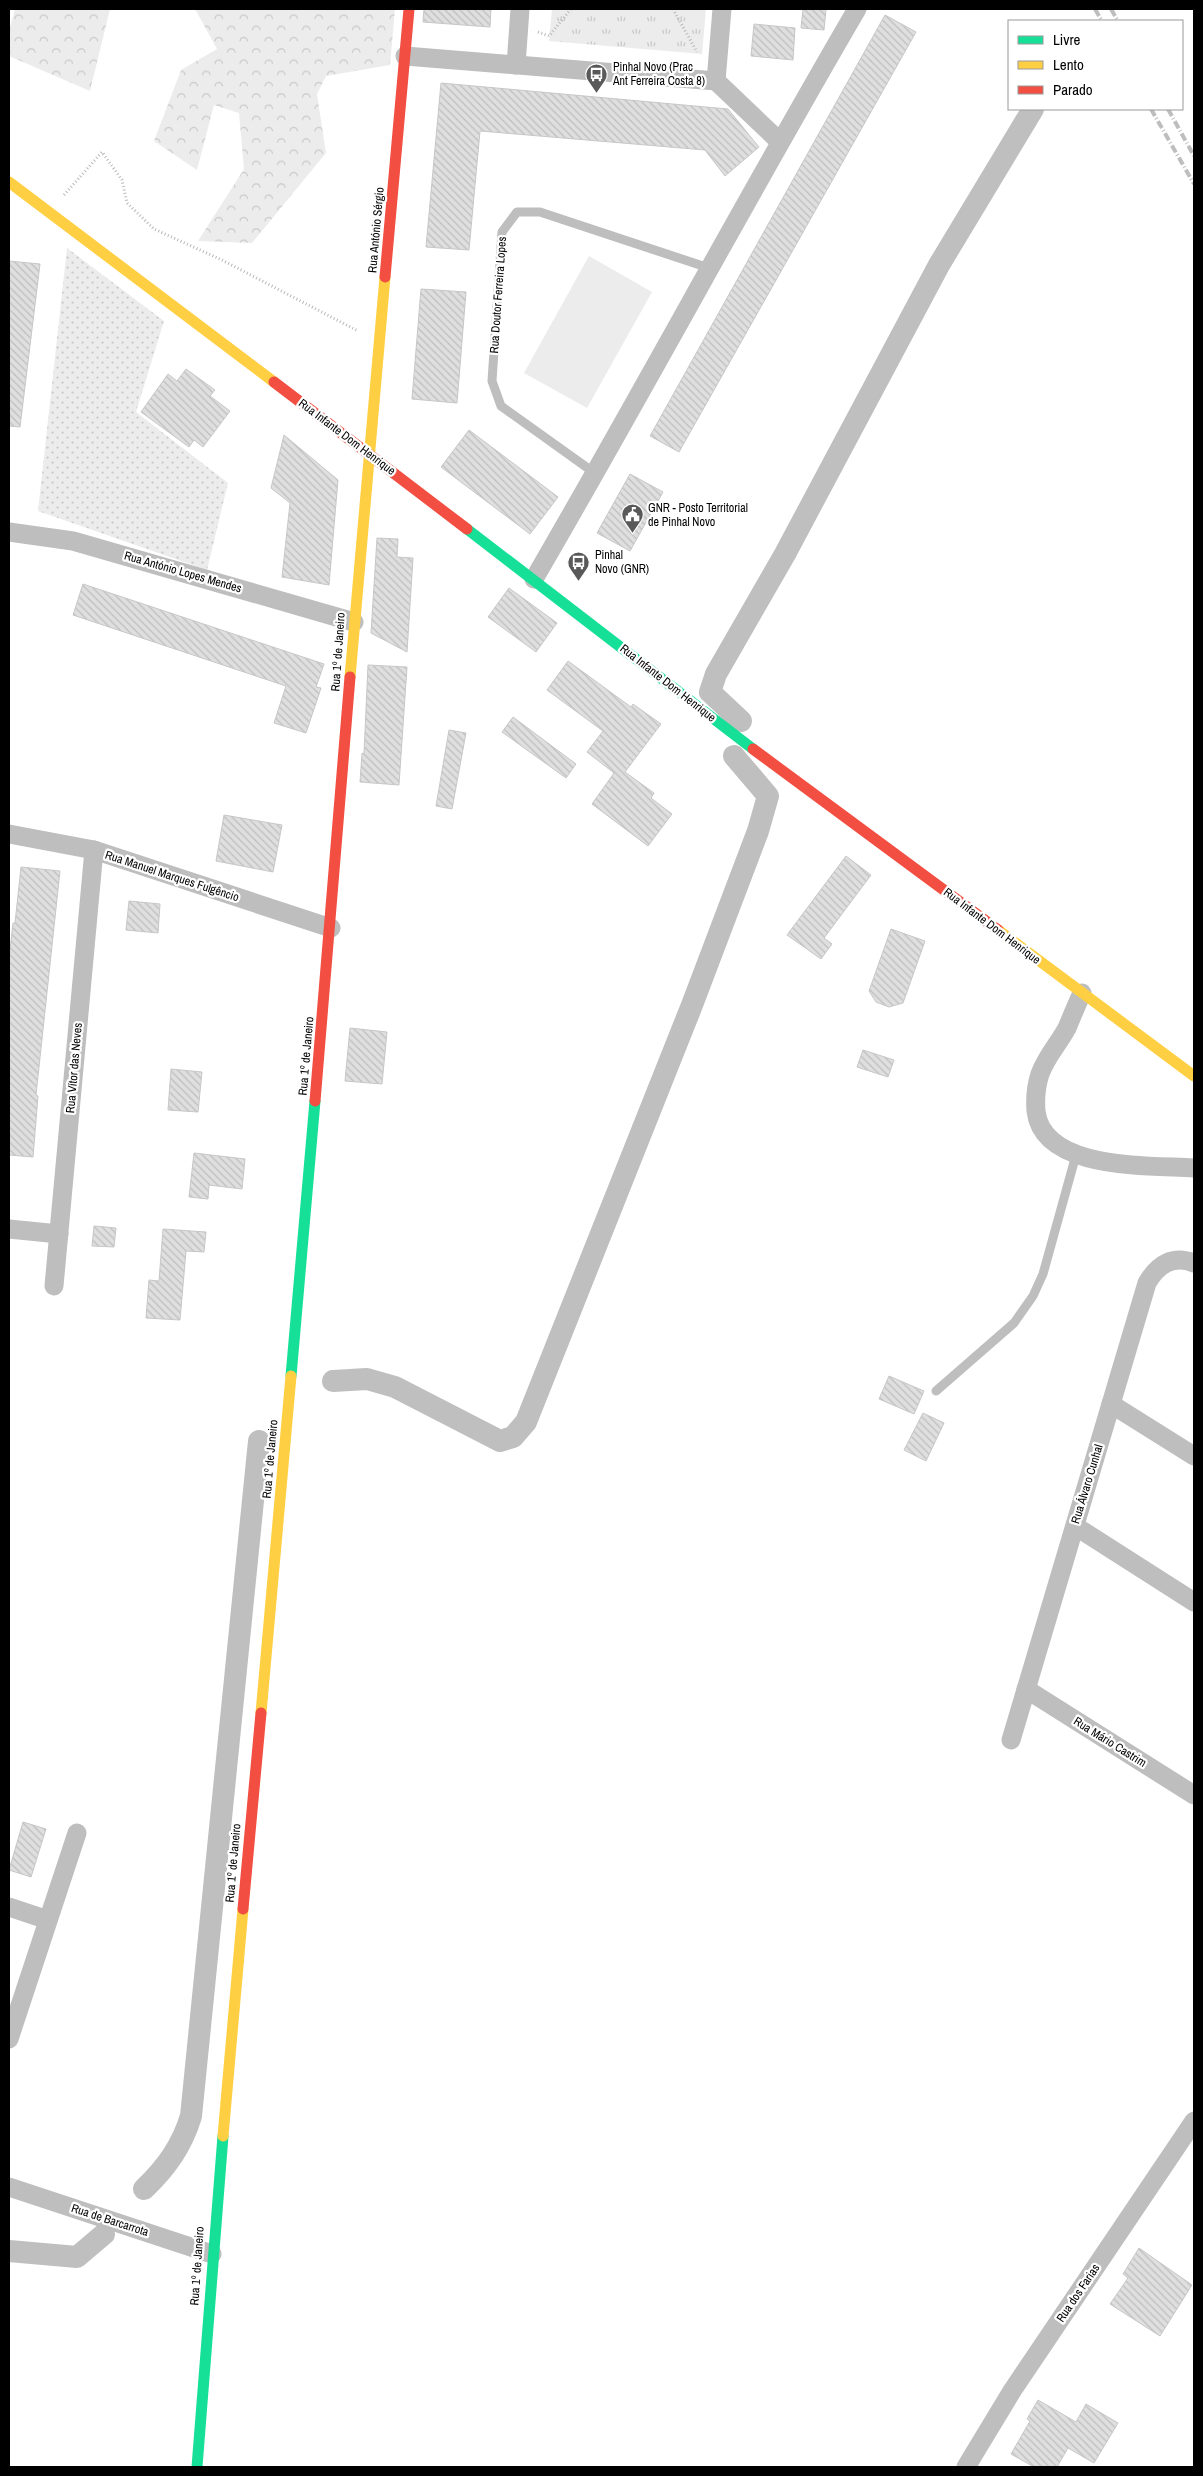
<svg xmlns="http://www.w3.org/2000/svg" width="1203" height="2476" font-family="'Archivo Narrow',sans-serif">
<defs>
<pattern id="grass-dots" width="8" height="8" patternUnits="userSpaceOnUse" patternTransform="scale(1.25)"><rect width="8" height="8" fill="#ececec"/><path d="M2 2h.1M6 6h.1" fill="none" stroke="#c9c9c9" stroke-width="1.8" stroke-linecap="round"/></pattern>
<pattern id="forest-crowns" width="20" height="18" patternUnits="userSpaceOnUse" patternTransform="scale(1.25)"><rect width="20" height="18" fill="#ececec"/><path d="M2 6a3 3 0 1 1 6 0M12 15a3 3 0 1 1 6 0" fill="none" stroke="#c9c9c9"/></pattern>
<pattern id="park-tufts" width="24" height="20" patternUnits="userSpaceOnUse" patternTransform="scale(1.25)"><rect width="24" height="20" fill="#ececec"/><path d="M3 7l-1-3M5 7V3M7 7l1-3M15 17l-1-3M17 17v-4M19 17l1-3" fill="none" stroke="#c9c9c9"/></pattern>
<pattern id="building-back-hatch" width="6" height="6" patternUnits="userSpaceOnUse" patternTransform="scale(1.25)"><rect width="6" height="6" fill="#dfdfdf"/><path d="M-1 5l2 2M0 0l6 6M5-1l2 2" fill="none" stroke="#bebebe"/></pattern>
</defs>
<rect width="100%" height="100%" fill="#fff"/>
<polygon fill="url(#grass-dots)" points="67,248 164,321 136,412 228,483 207,570 38,511"/>
<g fill="url(#forest-crowns)">
<polygon points="15,9 110,9 90,91 9,56 9,31"/>
<polygon points="195,9 395,9 390,65 326,76 317,94 326,153 252,243 198,241 244,169 239,113 214,105 197,170 154,141 181,70 217,49"/>
</g>
<polygon fill="url(#park-tufts)" points="552,9 706,9 702,54 549,41"/>
<polygon fill="#ececec" points="589,256 652,292 587,408 524,373"/>
<g fill="none" stroke-linecap="round" stroke-linejoin="round">
<g stroke="#bfbfbf" stroke-width="22">
<polyline points="741,721 710,692 716,674 785,554 939,265 1033,109"/>
<polyline points="333,1381 367,1379 395,1387 500,1441 513,1437 526,1422 692,1005 758,831 768,796 734,756"/>
<path d="M144 2189C166 2168 182 2146 191 2116L259 1441"/>
<polyline points="9,2251 77,2257 104,2234"/>
</g>
</g>
<g fill="url(#building-back-hatch)" stroke="#c7c7c7">
<polygon points="424,9 491,9 490,27 423,22"/>
<polygon points="803,9 826,9 824,30 801,28"/>
<polygon points="885,15 916,32 679,452 650,436"/>
<polygon points="754,24 795,28 793,60 751,56"/>
<polygon points="441,83 728,109 759,147 725,176 705,150 480,131 469,250 426,247"/>
<polygon points="9,261 40,264 20,427 9,426"/>
<polygon points="421,289 466,292 457,403 412,399"/>
<polygon points="186,369 215,390 210,396 230,411 203,447 194,440 189,447 141,412 168,374 177,381"/>
<polygon points="469,430 558,497 530,534 441,467"/>
<polygon points="284,435 338,480 329,585 282,577 290,503 271,488"/>
<polygon points="630,474 663,492 630,551 597,533"/>
<polygon points="377,538 398,539 397,557 413,558 407,652 371,633"/>
<polygon points="83,584 324,664 316,687 321,688 306,733 274,723 286,686 73,615"/>
<polygon points="509,588 557,623 536,652 488,617"/>
<polygon points="568,661 631,707 633,704 661,724 625,772 654,793 651,798 672,814 648,846 592,804 614,773 587,752 603,731 547,690"/>
<polygon points="368,665 407,667 399,785 360,782 362,753 364,754"/>
<polygon points="513,717 576,764 566,778 502,732"/>
<polygon points="449,730 466,733 452,809 436,806"/>
<polygon points="224,815 282,825 273,872 216,861"/>
<polygon points="846,856 871,875 824,938 832,944 821,959 787,935"/>
<polygon points="21,867 60,871 36,1095 38,1096 33,1157 9,1155 9,959 13,923 15,923"/>
<polygon points="129,901 160,904 158,933 126,930"/>
<polygon points="891,929 925,941 903,1003 889,1007 876,1002 869,991"/>
<polygon points="350,1028 387,1032 382,1084 345,1081"/>
<polygon points="863,1050 894,1060 888,1077 857,1067"/>
<polygon points="171,1069 202,1072 198,1112 168,1110"/>
<polygon points="194,1153 245,1159 242,1189 209,1185 208,1199 189,1197"/>
<polygon points="94,1226 116,1228 114,1247 92,1246"/>
<polygon points="163,1229 206,1232 204,1252 186,1251 180,1320 146,1318 149,1280 159,1281"/>
<polygon points="889,1376 924,1391 914,1414 879,1399"/>
<polygon points="923,1413 944,1423 926,1461 904,1450"/>
<polygon points="23,1822 46,1829 31,1877 9,1870"/>
<polygon points="1139,2248 1192,2285 1160,2336 1110,2304 1128,2278 1123,2274"/>
<polygon points="1038,2400 1076,2422 1086,2404 1118,2423 1094,2463 1068,2448 1057,2467 1034,2467 1011,2454 1030,2421 1027,2419"/>
</g>
<g fill="none" stroke-linecap="round" stroke-linejoin="round">
<g stroke="#b9b9b9" stroke-width="3" stroke-dasharray="1 2.5" stroke-linecap="butt">
<polyline points="673,9 697,52"/>
<polyline points="538,32 549,36 571,9"/>
<polyline points="64,195 102,152 122,180 127,203 154,229 222,260 358,331"/>
</g>
<g stroke="#bebebe" stroke-width="9">
<polyline points="596,474 501,406 492,381 502,232 517,212 540,212 709,268"/>
<polyline points="936,1391 1014,1323 1033,1296 1043,1274 1076,1155"/>
</g>
<g stroke="#bebebe" stroke-width="19">
<polyline points="405,56 716,81 779,141"/>
<polyline points="516,65 520,9"/>
<polyline points="716,81 722,9"/>
<polyline points="9,532 73,541 354,622"/>
<path d="M534 579C644 390 747 197 857 9"/>
<polyline points="9,834 94,850 331,928"/>
<path d="M1082 993C1077 1004 1072 1016 1067 1028 1059 1043 1046 1057 1040 1074 1036 1086 1035 1098 1036 1111 1043 1171 1150 1165 1194 1168"/>
<polyline points="9,1229 59,1234"/>
<polyline points="54,1286 94,850"/>
<polyline points="1111,1404 1194,1456"/>
<polyline points="1075,1526 1194,1602"/>
<polyline points="1026,1689 1194,1795"/>
<path d="M1011 1740 1147 1283C1158 1264 1173 1255 1194 1263"/>
<polyline points="9,1907 48,1920"/>
<polyline points="9,2039 77,1833"/>
<polyline points="9,2187 212,2254"/>
<polyline points="966,2467 1012,2391 1194,2121"/>
</g>
<g stroke="#16e098" stroke-width="11">
<polyline points="467,529 753,749"/>
<polyline points="291,1376 315,1101"/>
<polyline points="197,2467 223,2136"/>
</g>
<g stroke="#ffcf43" stroke-width="11">
<polyline points="9,182 274,382"/>
<polyline points="350,677 385,277"/>
<polyline points="998,930 1194,1076"/>
<polyline points="261,1713 291,1376"/>
<polyline points="223,2136 243,1909"/>
</g>
<g stroke="#f24e42" stroke-width="11">
<polyline points="385,277 409,9"/>
<polyline points="274,382 467,529"/>
<polyline points="753,749 998,930"/>
<polyline points="315,1101 350,677"/>
<polyline points="243,1909 261,1713"/>
</g>
<g stroke="#bebebe" stroke-width="4" stroke-dasharray="8 2.5 1 2.5" stroke-linecap="butt">
<polyline points="1095,9 1102,21"/>
<polyline points="1111,9 1118,21"/>
<polyline points="1151,109 1194,184"/>
<polyline points="1168,109 1194,156"/>
</g>
</g>
<defs>
<symbol id="bus-pin" viewBox="-11 -11 22 30"><path d="M0 17L-7.5 6A9.5 9.5 0 1 1 7.5 6Z" fill="#595959" stroke="#fff"/><path d="M-5-6H5V4H4V6H2V4H-2V6H-4V4H-5ZM-3.5-4V0h7V-4ZM-3.5 1.2v1.5H-2V1.2ZM2 1.2v1.5H3.5V1.2Z" fill="#fff"/></symbol>
<symbol id="civic-pin" viewBox="-11 -11 22 30"><path d="M0 17L-7.5 6A9.5 9.5 0 1 1 7.5 6Z" fill="#595959" stroke="#fff"/><path d="M-.6-6.5H3V-4.5H.6V-3L4-1V1h2V6H-6V1h2V-1L-.6-3ZM-1.2 2.5V6h2.4V2.5Z" fill="#fff"/></symbol>
</defs>
<g fill-rule="evenodd">
<use href="#bus-pin" x="584" y="62" width="25" height="34"/>
<use href="#civic-pin" x="620" y="502" width="25" height="34"/>
<use href="#bus-pin" x="566" y="550" width="25" height="34"/>
</g>
<g text-anchor="middle" dominant-baseline="central" stroke-width="4.5" stroke-linejoin="round" paint-order="stroke">
<g font-size="12" fill="#000" stroke="#fff" text-anchor="start">
<text x="613" y="67">Pinhal Novo (Prac<tspan x="613" dy="14">Ant Ferreira Costa 8)</tspan></text>
<text x="648" y="508">GNR - Posto Territorial<tspan x="648" dy="14">de Pinhal Novo</tspan></text>
<text x="595" y="555">Pinhal<tspan x="595" dy="14">Novo (GNR)</tspan></text>
</g>
<g font-size="12" fill="#000" stroke="#fff">
<text transform="translate(376 230) rotate(-85)">Rua António Sérgio</text>
<text transform="translate(498 295) rotate(-86)">Rua Doutor Ferreira Lopes</text>
<text transform="translate(347 437) rotate(37)">Rua Infante Dom Henrique</text>
<text transform="translate(183 572) rotate(16)">Rua António Lopes Mendes</text>
<text transform="translate(338 652) rotate(-86)">Rua 1º de Janeiro</text>
<text transform="translate(668 683) rotate(38)">Rua Infante Dom Henrique</text>
<text transform="translate(172 876) rotate(18)">Rua Manuel Marques Fulgêncio</text>
<text transform="translate(992 926) rotate(37)">Rua Infante Dom Henrique</text>
<text transform="translate(306 1056) rotate(-85)">Rua 1º de Janeiro</text>
<text transform="translate(74 1068) rotate(-85)">Rua Vítor das Neves</text>
<text transform="translate(270 1459) rotate(-85)">Rua 1º de Janeiro</text>
<text transform="translate(1087 1484) rotate(-73)">Rua Álvaro Cunhal</text>
<text transform="translate(1110 1742) rotate(32)">Rua Mário Castrim</text>
<text transform="translate(233 1863) rotate(-85)">Rua 1º de Janeiro</text>
<text transform="translate(110 2220) rotate(18)">Rua de Barcarrota</text>
<text transform="translate(197 2266) rotate(-86)">Rua 1º de Janeiro</text>
<text transform="translate(1078 2293) rotate(-56)">Rua dos Farias</text>
</g>
</g>
<rect width="1203" height="2476" fill="none" stroke="#000000" stroke-width="20"/>
<rect x="1008" y="20" width="175" height="90" fill="#ffffff" stroke="#999999"/>
<rect x="1018" y="36" width="25" height="8" fill="#16e098" stroke="#999999"/>
<text x="1053" y="45" font-size="15" fill="#000000">Livre</text>
<rect x="1018" y="61" width="25" height="8" fill="#ffcf43" stroke="#999999"/>
<text x="1053" y="70" font-size="15" fill="#000000">Lento</text>
<rect x="1018" y="86" width="25" height="8" fill="#f24e42" stroke="#999999"/>
<text x="1053" y="95" font-size="15" fill="#000000">Parado</text>
</svg>
